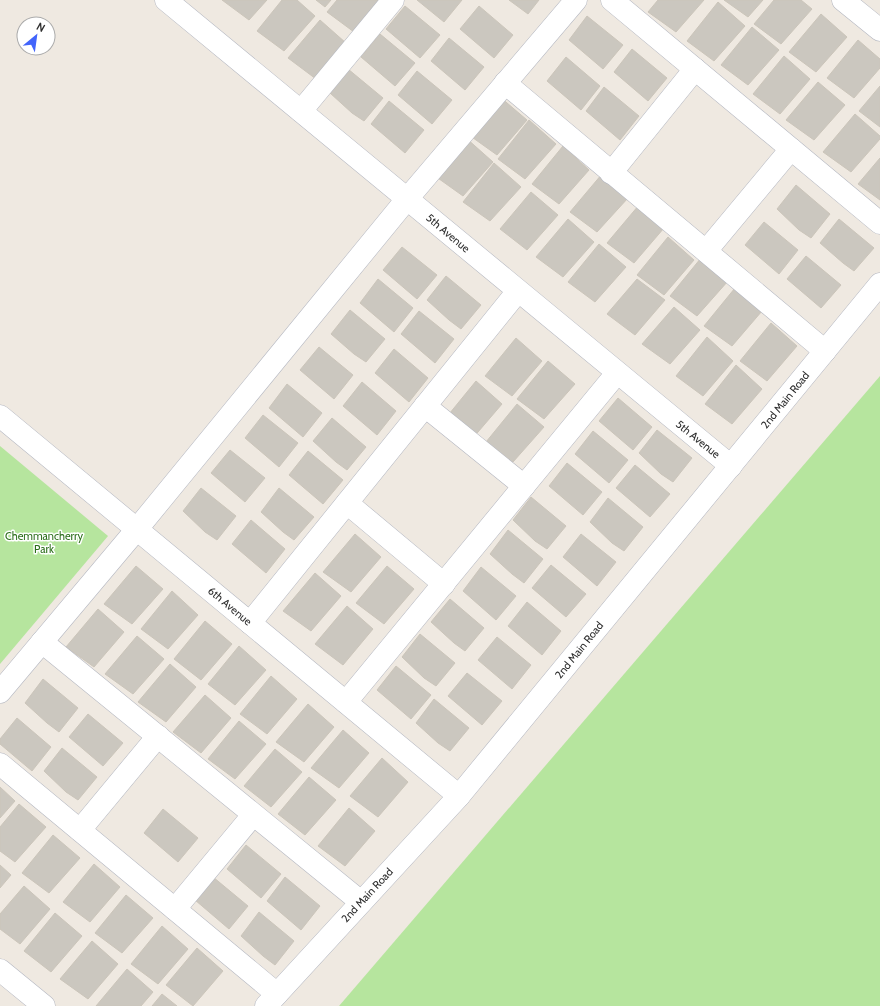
<svg xmlns="http://www.w3.org/2000/svg" width="880" height="1006" font-family="Cabin,sans-serif">
<rect width="100%" height="100%" fill="#efe9e1"/>
<g fill="#b6e59e">
<polygon points="880,376 880,1006 339,1006"/>
<polygon points="0,446 108,536 0,664"/>
</g>
<g fill="#cbc7bf" stroke="#cbc5ba">
<polygon points="222,0 267,0 249,20"/>
<polygon points="282,0 297,0 315,16 284,51 257,31"/>
<polygon points="316,0 331,0 325,7"/>
<polygon points="337,0 382,0 354,32 327,12"/>
<polygon points="417,0 462,0 444,22"/>
<polygon points="509,0 539,0 528,14"/>
<polygon points="658,0 704,0 676,32 648,12"/>
<polygon points="724,0 763,0 748,17"/>
<polygon points="774,0 801,0 812,9 781,44 754,24"/>
<polygon points="718,2 745,26 714,61 687,41"/>
<polygon points="405,6 440,35 420,58 386,29"/>
<polygon points="479,6 513,35 494,58 460,29"/>
<polygon points="821,14 847,37 816,72 789,52"/>
<polygon points="587,16 623,45 603,69 569,40"/>
<polygon points="320,20 346,43 316,79 288,58"/>
<polygon points="752,27 779,50 748,85 721,65"/>
<polygon points="380,34 415,63 395,86 361,57"/>
<polygon points="449,38 484,67 465,90 431,61"/>
<polygon points="858,40 880,59 880,68 854,98 827,78"/>
<polygon points="632,49 667,78 648,101 614,72"/>
<polygon points="784,56 810,79 780,114 753,94"/>
<polygon points="566,57 600,86 581,110 547,81"/>
<polygon points="348,69 383,98 364,121 352,113 330,93"/>
<polygon points="417,71 452,100 432,124 398,95"/>
<polygon points="818,82 845,105 814,140 786,120"/>
<polygon points="880,86 880,127 859,111"/>
<polygon points="604,87 639,116 620,140 586,111"/>
<polygon points="500,97 527,120 497,155 469,135"/>
<polygon points="389,101 424,130 405,153 371,124"/>
<polygon points="855,114 880,136 880,139 851,172 823,152"/>
<polygon points="529,120 556,144 525,179 498,159"/>
<polygon points="466,138 493,162 463,196 435,176"/>
<polygon points="563,146 589,170 559,204 532,184"/>
<polygon points="880,158 880,200 858,184"/>
<polygon points="494,163 521,187 490,221 463,202"/>
<polygon points="602,174 628,198 597,232 570,212"/>
<polygon points="796,185 830,214 811,238 799,230 777,209"/>
<polygon points="531,192 558,215 527,250 500,229"/>
<polygon points="639,205 664,228 634,263 607,243"/>
<polygon points="568,219 594,242 563,277 536,257"/>
<polygon points="839,219 874,248 854,271 843,263 820,243"/>
<polygon points="764,222 798,250 779,274 745,245"/>
<polygon points="668,237 694,260 664,295 637,275"/>
<polygon points="599,244 626,267 595,302 568,282"/>
<polygon points="402,247 437,275 417,299 383,270"/>
<polygon points="806,256 841,285 821,308 787,279"/>
<polygon points="701,258 728,281 697,316 670,296"/>
<polygon points="446,276 481,305 461,329 449,320 427,300"/>
<polygon points="378,279 413,308 394,332 360,303"/>
<polygon points="637,279 665,300 635,335 607,314"/>
<polygon points="735,288 762,311 732,346 704,326"/>
<polygon points="674,307 700,330 670,364 642,344"/>
<polygon points="350,310 385,339 366,362 354,354 331,334"/>
<polygon points="419,311 454,339 435,363 401,334"/>
<polygon points="771,323 797,346 767,381 740,361"/>
<polygon points="707,337 733,361 703,396 676,376"/>
<polygon points="516,338 542,361 512,396 485,376"/>
<polygon points="319,347 353,375 334,399 300,370"/>
<polygon points="394,349 428,378 409,402 375,373"/>
<polygon points="548,361 575,384 544,419 517,399"/>
<polygon points="736,365 762,389 732,424 705,404"/>
<polygon points="476,381 502,404 472,439 445,419"/>
<polygon points="362,382 396,411 377,435 343,406"/>
<polygon points="287,384 322,413 303,437 269,408"/>
<polygon points="618,398 652,427 633,450 599,421"/>
<polygon points="517,404 544,427 513,462 486,442"/>
<polygon points="263,415 298,443 279,467 245,438"/>
<polygon points="332,418 366,447 347,470 336,462 313,441"/>
<polygon points="657,430 692,458 673,482 661,474 639,453"/>
<polygon points="593,431 628,460 609,483 575,454"/>
<polygon points="230,450 265,478 245,502 211,473"/>
<polygon points="308,451 343,480 323,504 289,475"/>
<polygon points="567,463 602,492 583,515 549,486"/>
<polygon points="635,465 670,494 650,517 616,488"/>
<polygon points="201,488 236,516 217,540 205,532 183,511"/>
<polygon points="279,488 314,517 294,540 283,532 261,512"/>
<polygon points="531,497 566,526 547,549 535,541 513,520"/>
<polygon points="608,498 643,527 624,551 612,543 590,522"/>
<polygon points="251,520 285,549 266,573 232,544"/>
<polygon points="508,530 543,559 524,583 512,574 490,554"/>
<polygon points="355,534 381,557 351,592 323,572"/>
<polygon points="581,534 616,562 597,586 563,557"/>
<polygon points="551,565 586,594 566,617 532,588"/>
<polygon points="136,566 163,589 132,624 104,604"/>
<polygon points="387,566 414,589 384,624 356,603"/>
<polygon points="481,567 516,596 496,620 463,591"/>
<polygon points="315,573 341,596 311,631 283,611"/>
<polygon points="172,591 198,615 168,649 141,629"/>
<polygon points="450,599 484,628 465,651 454,643 431,622"/>
<polygon points="527,602 561,631 542,655 508,626"/>
<polygon points="347,606 373,629 343,665 315,644"/>
<polygon points="98,609 124,632 94,667 66,647"/>
<polygon points="205,621 232,644 201,680 174,659"/>
<polygon points="420,634 455,663 436,686 424,678 402,657"/>
<polygon points="137,636 164,659 133,694 105,674"/>
<polygon points="497,637 531,665 512,689 478,660"/>
<polygon points="239,646 266,670 235,705 208,684"/>
<polygon points="170,664 196,687 166,722 138,702"/>
<polygon points="396,666 431,695 411,719 377,690"/>
<polygon points="467,673 502,701 482,725 448,696"/>
<polygon points="271,676 297,699 267,734 240,714"/>
<polygon points="43,679 78,708 59,732 47,723 25,703"/>
<polygon points="205,695 231,718 201,753 173,732"/>
<polygon points="434,699 469,728 450,751 438,743 416,723"/>
<polygon points="308,704 334,727 304,762 276,742"/>
<polygon points="88,714 123,743 103,766 69,737"/>
<polygon points="17,718 51,747 32,771 0,744 0,739"/>
<polygon points="239,721 266,744 235,779 208,759"/>
<polygon points="343,730 369,753 339,788 311,768"/>
<polygon points="62,748 97,777 78,800 66,792 44,771"/>
<polygon points="275,749 302,772 271,807 244,786"/>
<polygon points="382,758 408,782 378,817 350,796"/>
<polygon points="309,777 336,800 305,835 278,814"/>
<polygon points="0,787 15,801 0,818"/>
<polygon points="19,804 46,827 15,862 0,851 0,827"/>
<polygon points="349,808 375,831 345,866 318,846"/>
<polygon points="163,809 198,838 178,862 144,833"/>
<polygon points="53,835 80,858 49,893 22,873"/>
<polygon points="246,845 281,874 261,898 227,869"/>
<polygon points="94,864 120,887 90,922 63,902"/>
<polygon points="0,865 11,875 0,888"/>
<polygon points="213,877 248,906 229,929 195,900"/>
<polygon points="285,877 320,906 301,930 267,901"/>
<polygon points="24,886 50,909 20,944 0,929 0,914"/>
<polygon points="126,895 153,918 122,953 95,933"/>
<polygon points="259,912 294,941 275,965 263,956 241,936"/>
<polygon points="55,913 82,936 51,972 24,951"/>
<polygon points="162,926 188,949 158,984 131,964"/>
<polygon points="92,941 118,964 88,999 60,979"/>
<polygon points="197,948 223,971 193,1006 166,985"/>
<polygon points="127,969 153,992 141,1006 96,1006"/>
<polygon points="162,994 177,1006 152,1006"/>
</g>
<g fill="none" stroke-linecap="round" stroke-linejoin="round">
<defs>
<g id="minor">
<polyline points="166,0 731,466"/>
<polyline points="612,0 880,223"/>
<polyline points="843,0 880,30"/>
<polyline points="505,83 825,351"/>
<polyline points="301,111 393,0"/>
<polyline points="611,173 695,69"/>
<polyline points="706,251 791,149"/>
<polyline points="425,406 524,486"/>
<polyline points="0,416 459,796"/>
<polyline points="347,503 444,584"/>
<polyline points="250,623 518,291"/>
<polyline points="42,642 361,902"/>
<polyline points="0,692 137,529 407,199 576,0"/>
<polyline points="346,702 617,373"/>
<polyline points="0,764 277,994"/>
<polyline points="80,830 158,736"/>
<polyline points="175,909 253,815"/>
<polyline points="0,970 44,1006"/>
<polyline points="266,1006 459,796 880,284"/>
</g>
</defs>
<use href="#minor" stroke="#b4b7c1" stroke-width="23"/>
<use href="#minor" stroke="#fff" stroke-width="22"/>
</g>
<g text-anchor="middle" dominant-baseline="central" stroke-width="3" stroke-linejoin="round" paint-order="stroke">
<g font-size="11" fill="#2e2e2e" stroke="#fff">
<text transform="translate(448 233) rotate(40)">5th Avenue</text>
<text transform="translate(785 400) rotate(-51)">2nd Main Road</text>
<text transform="translate(698 439) rotate(39)">5th Avenue</text>
<text transform="translate(230 606) rotate(40)">6th Avenue</text>
<text transform="translate(579 650) rotate(-51)">2nd Main Road</text>
<text transform="translate(367 895) rotate(-47)">2nd Main Road</text>
</g>
<g font-size="11" fill="#2c6e1b" stroke="#fff">
<text x="44" y="536">Chemmancherry<tspan x="44" dy="13">Park</tspan></text>
</g>
</g>
<g transform="translate(36 36) rotate(29)"><circle r="19" fill="#ffffff" stroke="#ababab"/>
<path d="M0-3L7 15L0 10L-7 15Z" fill="#4264fb"/>
<text y="-6" font-size="11" font-weight="bold" text-anchor="middle" fill="#2e2e2e">N</text>
</g>
</svg>
